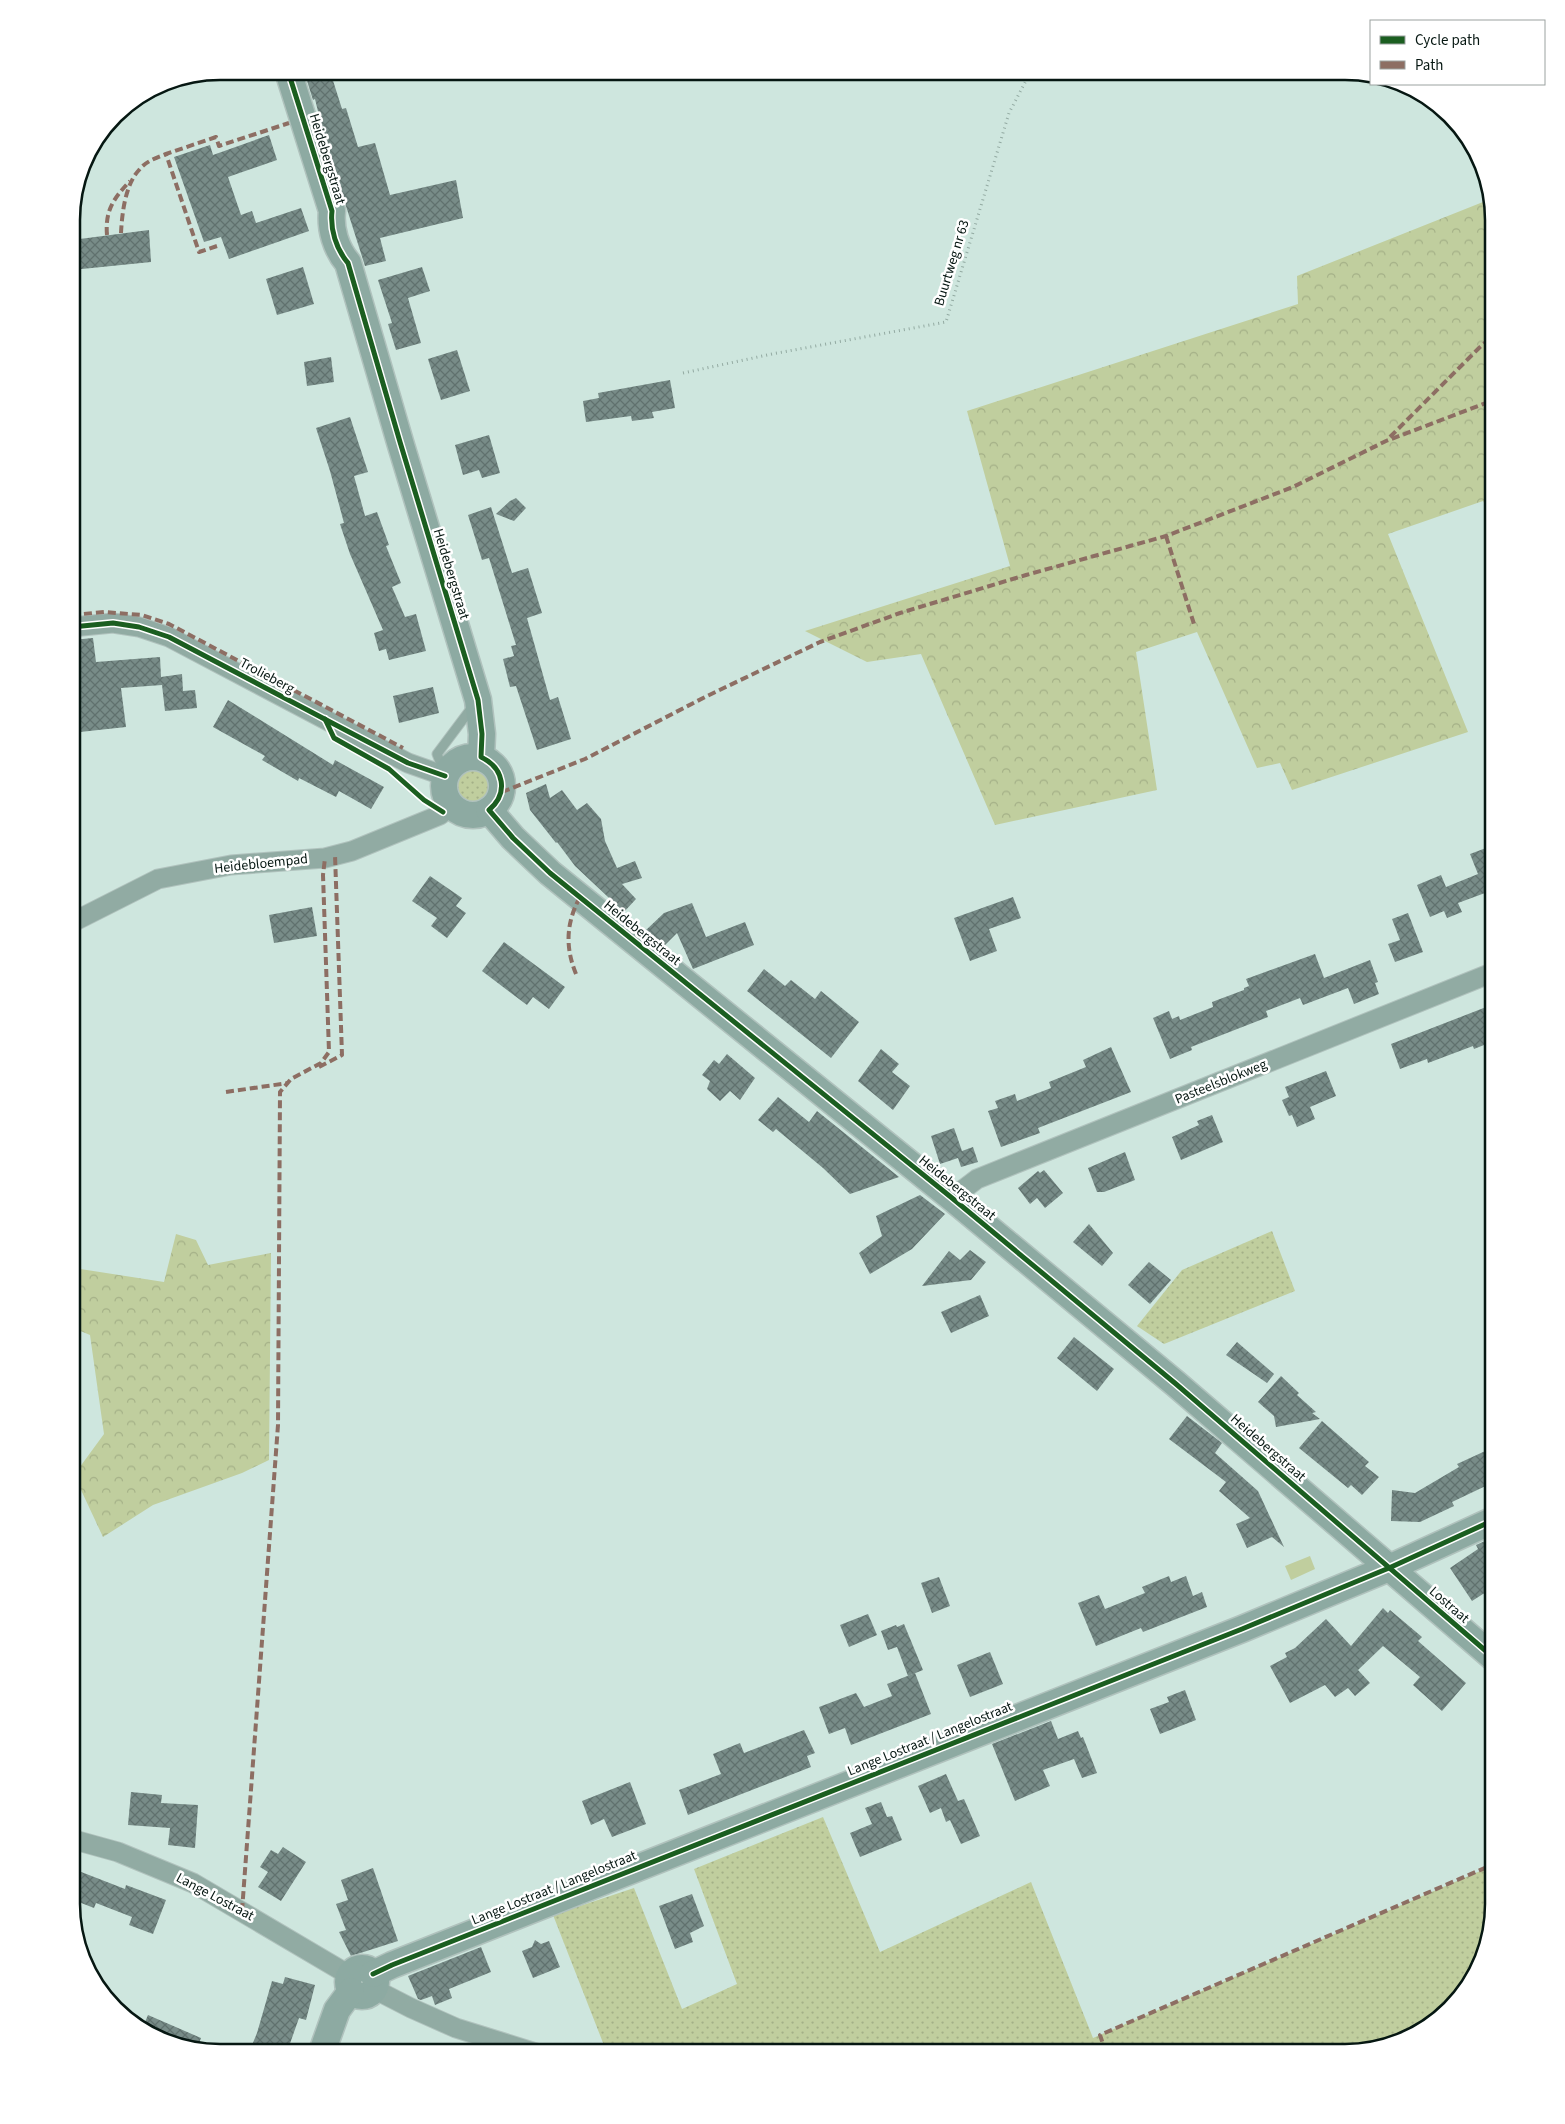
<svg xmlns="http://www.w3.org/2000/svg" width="1565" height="2124" font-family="'Source Sans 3',sans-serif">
<defs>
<pattern id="grass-dots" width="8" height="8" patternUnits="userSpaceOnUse" patternTransform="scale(1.25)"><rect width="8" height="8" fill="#c0ce9e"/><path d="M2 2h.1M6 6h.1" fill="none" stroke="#a4b087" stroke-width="1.8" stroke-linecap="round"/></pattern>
<pattern id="forest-crowns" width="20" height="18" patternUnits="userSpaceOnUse" patternTransform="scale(1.25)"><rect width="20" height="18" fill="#c0ce9e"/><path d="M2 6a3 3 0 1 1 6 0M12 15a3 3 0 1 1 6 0" fill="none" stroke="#a4b087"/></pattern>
<pattern id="building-cross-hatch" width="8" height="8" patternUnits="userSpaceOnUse" patternTransform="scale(1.25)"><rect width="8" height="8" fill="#788c88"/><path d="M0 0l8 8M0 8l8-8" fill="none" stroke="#60716e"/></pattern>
</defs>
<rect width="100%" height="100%" fill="#cee6de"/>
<g fill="url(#grass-dots)">
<circle cx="473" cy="785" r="20"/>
<polygon points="1272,1231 1295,1291 1164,1344 1137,1326 1182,1270"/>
<polygon points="823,1817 880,1952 1031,1882 1093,2038 1494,1865 1494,1904 1474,1978 1419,2033 1345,2053 607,2053 553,1915 634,1888 682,2009 737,1984 694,1869"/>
</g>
<g fill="url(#forest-crowns)">
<polygon points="1488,200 1494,221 1494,521 1483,501 1388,534 1468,732 1292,790 1280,763 1257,768 1197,632 1136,652 1157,790 995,825 921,654 867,662 805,631 1010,566 967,411 1298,304 1297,276"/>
<polygon points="176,1234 196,1240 208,1265 271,1253 269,1460 242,1473 153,1505 103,1537 74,1475 104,1434 90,1335 71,1327 71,1286 74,1268 164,1282"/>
</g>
<polygon fill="#c0ce9e" points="1310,1556 1315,1569 1291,1580 1285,1566"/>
<g fill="url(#building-cross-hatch)">
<polygon points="304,71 330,71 342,109 346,108 358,147 375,143 390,195 456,180 463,218 380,238 386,261 365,266 325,140 315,99 313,100"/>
<polygon points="269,135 277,160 228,177 241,215 252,211 256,223 301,208 309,231 229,259 221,237 204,242 174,157 210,145 213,155"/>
<polygon points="149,230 151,262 72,270 72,240"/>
<polygon points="303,267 314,304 277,315 266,279"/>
<polygon points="422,267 430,291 408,298 421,343 396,350 388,324 392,323 378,280"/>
<polygon points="457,350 470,391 441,400 428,359"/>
<polygon points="331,357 334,382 307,386 304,362"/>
<polygon points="670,380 675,408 652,412 654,418 632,421 631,416 586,422 583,401 599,398 598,393"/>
<polygon points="350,417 368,472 354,476 365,516 377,512 389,545 386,546 401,583 392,587 405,617 416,614 426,651 389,660 386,649 379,651 374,633 383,630 350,554 340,524 344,523 330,471 316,428"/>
<polygon points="489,435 500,473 482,478 479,470 463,475 455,445"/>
<polygon points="516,498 526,508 514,521 496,514 510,501"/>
<polygon points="491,507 512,573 528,568 542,613 527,618 550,700 558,697 571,739 537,750 516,686 510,687 503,659 514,656 511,646 516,645 489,558 482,560 468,515"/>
<polygon points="93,638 96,662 160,657 161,677 182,674 183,691 195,690 197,708 165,711 162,685 121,688 126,727 80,732 78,715 71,716 72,640"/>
<polygon points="433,687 439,713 399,723 393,696"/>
<polygon points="228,700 333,765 335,760 384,787 371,809 339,791 336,797 299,778 298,781 262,760 265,756 213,727"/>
<polygon points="546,784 550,798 562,790 577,810 587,803 601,819 605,841 617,868 635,861 642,878 622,884 636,899 624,912 575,866 557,842 556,843 530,810 526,793"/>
<polygon points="1494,845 1494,911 1492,912 1485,893 1458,903 1462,912 1447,918 1444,911 1430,917 1417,885 1441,875 1446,887 1478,874 1470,854"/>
<polygon points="430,876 462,898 456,906 466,913 447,938 431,926 437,918 412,901"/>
<polygon points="1013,897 1021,918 989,929 997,951 970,961 954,918"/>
<polygon points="692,903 706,937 745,922 754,945 693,969 677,933 664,946 645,931 664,913"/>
<polygon points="312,907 317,936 274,943 269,915"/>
<polygon points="1408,913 1423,952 1395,962 1388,944 1400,940 1392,919"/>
<polygon points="504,942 565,987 549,1009 533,997 527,1005 482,971"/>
<polygon points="1315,954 1324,978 1370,960 1378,982 1375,983 1379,994 1354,1004 1348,988 1303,1005 1300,998 1266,1011 1268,1017 1191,1047 1192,1050 1170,1059 1153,1018 1169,1011 1172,1019 1179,1016 1180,1020 1213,1007 1212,1002 1244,990 1244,988 1249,986 1246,979"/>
<polygon points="764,969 785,986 791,980 815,999 821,991 859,1022 831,1058 747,991"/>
<polygon points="1494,1004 1494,1041 1474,1049 1473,1046 1428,1063 1427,1059 1400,1069 1391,1044"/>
<polygon points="1111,1047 1131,1092 1038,1128 1040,1133 1001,1147 988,1111 998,1108 995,1101 1015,1094 1017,1101 1051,1088 1049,1082 1086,1067 1083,1060"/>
<polygon points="881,1049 899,1064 892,1072 910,1086 893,1110 858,1081"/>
<polygon points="727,1054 755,1078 740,1100 730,1091 720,1101 707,1089 710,1081 702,1075 714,1060 719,1064"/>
<polygon points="1326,1071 1336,1096 1310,1107 1315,1119 1297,1127 1292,1115 1289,1116 1282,1100 1289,1097 1285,1087"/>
<polygon points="778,1097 809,1122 817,1111 899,1177 850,1194 823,1168 776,1129 773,1132 758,1120"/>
<polygon points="1212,1115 1223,1142 1181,1160 1172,1137 1199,1125 1197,1121"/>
<polygon points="954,1128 962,1151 973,1147 978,1162 961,1167 958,1158 940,1164 931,1136"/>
<polygon points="1125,1152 1135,1180 1104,1192 1097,1192 1088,1168"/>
<polygon points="1044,1170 1063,1193 1045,1208 1037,1198 1030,1204 1018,1188 1038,1171 1040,1173"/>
<polygon points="920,1195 945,1214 912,1249 870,1274 859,1253 882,1236 876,1216"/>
<polygon points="1089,1224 1113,1253 1102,1266 1073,1242"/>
<polygon points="970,1250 986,1262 971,1280 922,1286 949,1251 960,1260"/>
<polygon points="1149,1262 1171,1280 1150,1304 1128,1285"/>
<polygon points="980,1295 989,1316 951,1333 941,1312"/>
<polygon points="1074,1337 1114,1369 1097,1391 1057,1358"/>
<polygon points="1237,1342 1274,1374 1267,1383 1226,1355"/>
<polygon points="1281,1376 1299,1393 1297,1395 1316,1412 1312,1413 1320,1419 1276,1427 1274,1416 1258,1402"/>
<polygon points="1187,1416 1222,1443 1215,1453 1258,1491 1284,1547 1272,1537 1247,1548 1236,1524 1250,1518 1219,1491 1226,1482 1169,1439"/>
<polygon points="1322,1421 1369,1462 1365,1466 1379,1477 1362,1495 1351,1485 1348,1488 1299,1448"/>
<polygon points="1494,1447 1494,1482 1452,1502 1454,1506 1420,1522 1391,1521 1392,1490 1415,1493 1459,1467 1457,1464"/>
<polygon points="1494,1537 1494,1587 1472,1601 1450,1568 1478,1549 1476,1545"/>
<polygon points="1169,1576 1171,1582 1186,1576 1193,1596 1202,1592 1207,1607 1143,1632 1141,1628 1096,1646 1078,1603 1099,1595 1105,1609 1145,1593 1142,1587"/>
<polygon points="939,1577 950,1606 932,1613 921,1583"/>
<polygon points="1383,1608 1388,1613 1390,1610 1422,1637 1418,1641 1466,1683 1442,1711 1413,1685 1420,1677 1383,1646 1358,1670 1370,1683 1355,1696 1348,1688 1335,1697 1325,1685 1290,1703 1270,1666 1287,1657 1285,1653 1295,1648 1326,1619 1351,1646"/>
<polygon points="868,1614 877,1635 849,1647 840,1625"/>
<polygon points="904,1624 923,1670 908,1676 897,1647 888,1650 881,1631 896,1625 897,1627"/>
<polygon points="990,1652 1003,1684 970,1697 957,1665"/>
<polygon points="915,1673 931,1714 851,1745 845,1728 829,1734 819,1707 856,1693 864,1707 892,1696 887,1684"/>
<polygon points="1185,1690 1196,1720 1160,1734 1150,1709 1169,1702 1167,1697"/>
<polygon points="1051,1721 1058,1739 1078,1731 1081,1738 1083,1737 1097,1773 1082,1778 1074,1759 1043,1770 1050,1786 1015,1801 992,1744"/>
<polygon points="804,1730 815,1753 807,1756 811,1767 688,1815 679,1790 721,1774 713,1754 740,1743 744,1753"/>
<polygon points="946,1774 958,1801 964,1799 980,1836 961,1844 950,1820 946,1822 941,1808 930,1813 918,1786"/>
<polygon points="630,1782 646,1824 612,1837 604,1819 591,1825 582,1801"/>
<polygon points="131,1792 162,1795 161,1803 198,1805 195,1848 168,1845 170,1828 128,1825"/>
<polygon points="881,1802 887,1817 892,1816 902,1840 860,1857 850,1833 872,1824 865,1808"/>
<polygon points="283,1847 306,1862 281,1901 258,1887 268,1872 260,1867 271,1850 278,1854"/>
<polygon points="71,1868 125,1889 126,1885 166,1900 153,1934 129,1925 132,1917 96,1903 94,1908 71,1899"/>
<polygon points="373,1868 398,1941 351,1956 339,1932 346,1930 336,1904 348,1900 341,1880"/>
<polygon points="692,1894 704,1926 690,1933 693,1942 675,1949 659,1906"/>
<polygon points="535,1940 541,1944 549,1941 560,1967 533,1978 522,1951 532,1947"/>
<polygon points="481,1947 491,1972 449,1989 452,1998 435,2005 432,1996 421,2000 418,1999 408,1976"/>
<polygon points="285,1977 315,1985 306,2020 299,2018 287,2052 249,2052 257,2033 272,1981 283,1984"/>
<polygon points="148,2015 201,2038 197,2048 146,2033 142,2029"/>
</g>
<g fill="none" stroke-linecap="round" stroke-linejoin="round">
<defs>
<polyline id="lane" points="445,774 437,754 473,706"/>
<g id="street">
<polyline points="72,627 113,623 139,627 169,637 408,763 445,776"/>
<polyline points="71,923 158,879 231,865 325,858 352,851 440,815 451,805"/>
<polyline points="952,1198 977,1179 1494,972"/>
<polyline points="71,1839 118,1852 193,1883 349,1975"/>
<polyline points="374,1989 411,2008 456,2028 536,2053"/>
</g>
<g id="secondary">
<path d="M288 71 332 211C330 229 336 249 348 263L400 442 478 700 482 734 481 757"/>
<circle cx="473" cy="786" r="29"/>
<polyline points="489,810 513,838 550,873 952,1198 1176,1384 1494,1658"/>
<circle cx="362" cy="1982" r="14"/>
<polyline points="373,1974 392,1965 1242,1629 1389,1568 1494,1520"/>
<polyline points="322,2052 337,2010 351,1991"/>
</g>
</defs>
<use href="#lane" stroke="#b0c2bd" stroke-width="11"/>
<use href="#street" stroke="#b0c2bd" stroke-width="21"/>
<use href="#secondary" stroke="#b0c2bd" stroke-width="29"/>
<polyline stroke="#93aaa2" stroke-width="3" stroke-dasharray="1 4" stroke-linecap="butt" points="683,373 772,354 946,322 1009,113 1031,71"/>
<use href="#lane" stroke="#91aba3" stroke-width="9"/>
<use href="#street" stroke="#91aba3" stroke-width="19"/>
<use href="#secondary" stroke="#8daaa2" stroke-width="26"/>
<g stroke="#8d6e63" stroke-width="4" stroke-dasharray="8 4" stroke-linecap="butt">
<path d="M121 233C122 214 125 185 139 170 146 161 156 158 166 154"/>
<path d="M107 235C105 211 113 199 130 181"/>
<polyline points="217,246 199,252 166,154 216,137 219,146 289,123"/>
<polyline points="1390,437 1479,348 1494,335"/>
<polyline points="1166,536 1194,624"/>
<polyline points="72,615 104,612 142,615 169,624 403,748"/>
<polyline points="502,792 585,759 705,697 820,642 900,613 1026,575 1166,536 1293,487 1386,441 1494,400"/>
<path d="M576 974C565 947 566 923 580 897"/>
<polyline points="319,1067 342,1055 335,855"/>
<polyline points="226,1092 288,1083"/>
<polyline points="242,1911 278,1425 280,1092 291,1079 321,1063 329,1052 323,875 325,858"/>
<polyline points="1106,2053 1100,2035 1494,1864"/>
</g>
<defs>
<g id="cycleway">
<path d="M288 71 332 211C330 229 336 249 348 263L400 442 478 700 482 734 481 757C504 768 509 793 489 810L513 838 550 873 952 1198 1176 1384 1494 1658"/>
<polyline points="72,627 113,623 139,627 169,637 408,763 445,776"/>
<polyline points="325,719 334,738 389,769 424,800 443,812"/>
<polyline points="373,1974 392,1965 1242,1629 1389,1568 1494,1520"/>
</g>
</defs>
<use href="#cycleway" stroke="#fff" stroke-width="8"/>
<use href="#cycleway" stroke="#1b5e20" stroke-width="5"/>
</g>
<g text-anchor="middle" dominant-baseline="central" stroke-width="5" stroke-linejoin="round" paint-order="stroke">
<g font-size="14" fill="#061712" stroke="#fff">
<text transform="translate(327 159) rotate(73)">Heidebergstraat</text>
<text transform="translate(952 263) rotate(-73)">Buurtweg nr 63</text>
<text transform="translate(451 574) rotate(73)">Heidebergstraat</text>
<text transform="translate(267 676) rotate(28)">Trolieberg</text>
<text transform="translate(261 864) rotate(-6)">Heidebloempad</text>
<text transform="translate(642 933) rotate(39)">Heidebergstraat</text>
<text transform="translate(1221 1082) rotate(-22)">Pasteelsblokweg</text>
<text transform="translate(957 1188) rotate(39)">Heidebergstraat</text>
<text transform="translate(1268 1448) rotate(41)">Heidebergstraat</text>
<text transform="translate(1449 1605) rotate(41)">Lostraat</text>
<text transform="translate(930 1739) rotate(-22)">Lange Lostraat / Langelostraat</text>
<text transform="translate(554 1888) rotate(-22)">Lange Lostraat / Langelostraat</text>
<text transform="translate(215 1897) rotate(28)">Lange Lostraat</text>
</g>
</g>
<path d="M0 0H1565V2124H0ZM220 80H1345A140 140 0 0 1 1485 220V1904A140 140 0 0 1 1345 2044H220A140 140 0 0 1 80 1904V220A140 140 0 0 1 220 80Z" fill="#fff" fill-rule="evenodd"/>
<path fill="none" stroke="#061712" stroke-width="2.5" d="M220 80H1345A140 140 0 0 1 1485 220V1904A140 140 0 0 1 1345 2044H220A140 140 0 0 1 80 1904V220A140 140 0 0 1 220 80Z"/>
<rect x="1370" y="20" width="175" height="65" fill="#ffffff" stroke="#9ba2a0"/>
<rect x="1380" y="36" width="25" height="8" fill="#1b5e20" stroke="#9ba2a0"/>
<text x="1415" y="45" font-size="15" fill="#061712">Cycle path</text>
<rect x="1380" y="61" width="25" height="8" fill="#8d6e63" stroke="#9ba2a0"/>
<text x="1415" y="70" font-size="15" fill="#061712">Path</text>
</svg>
